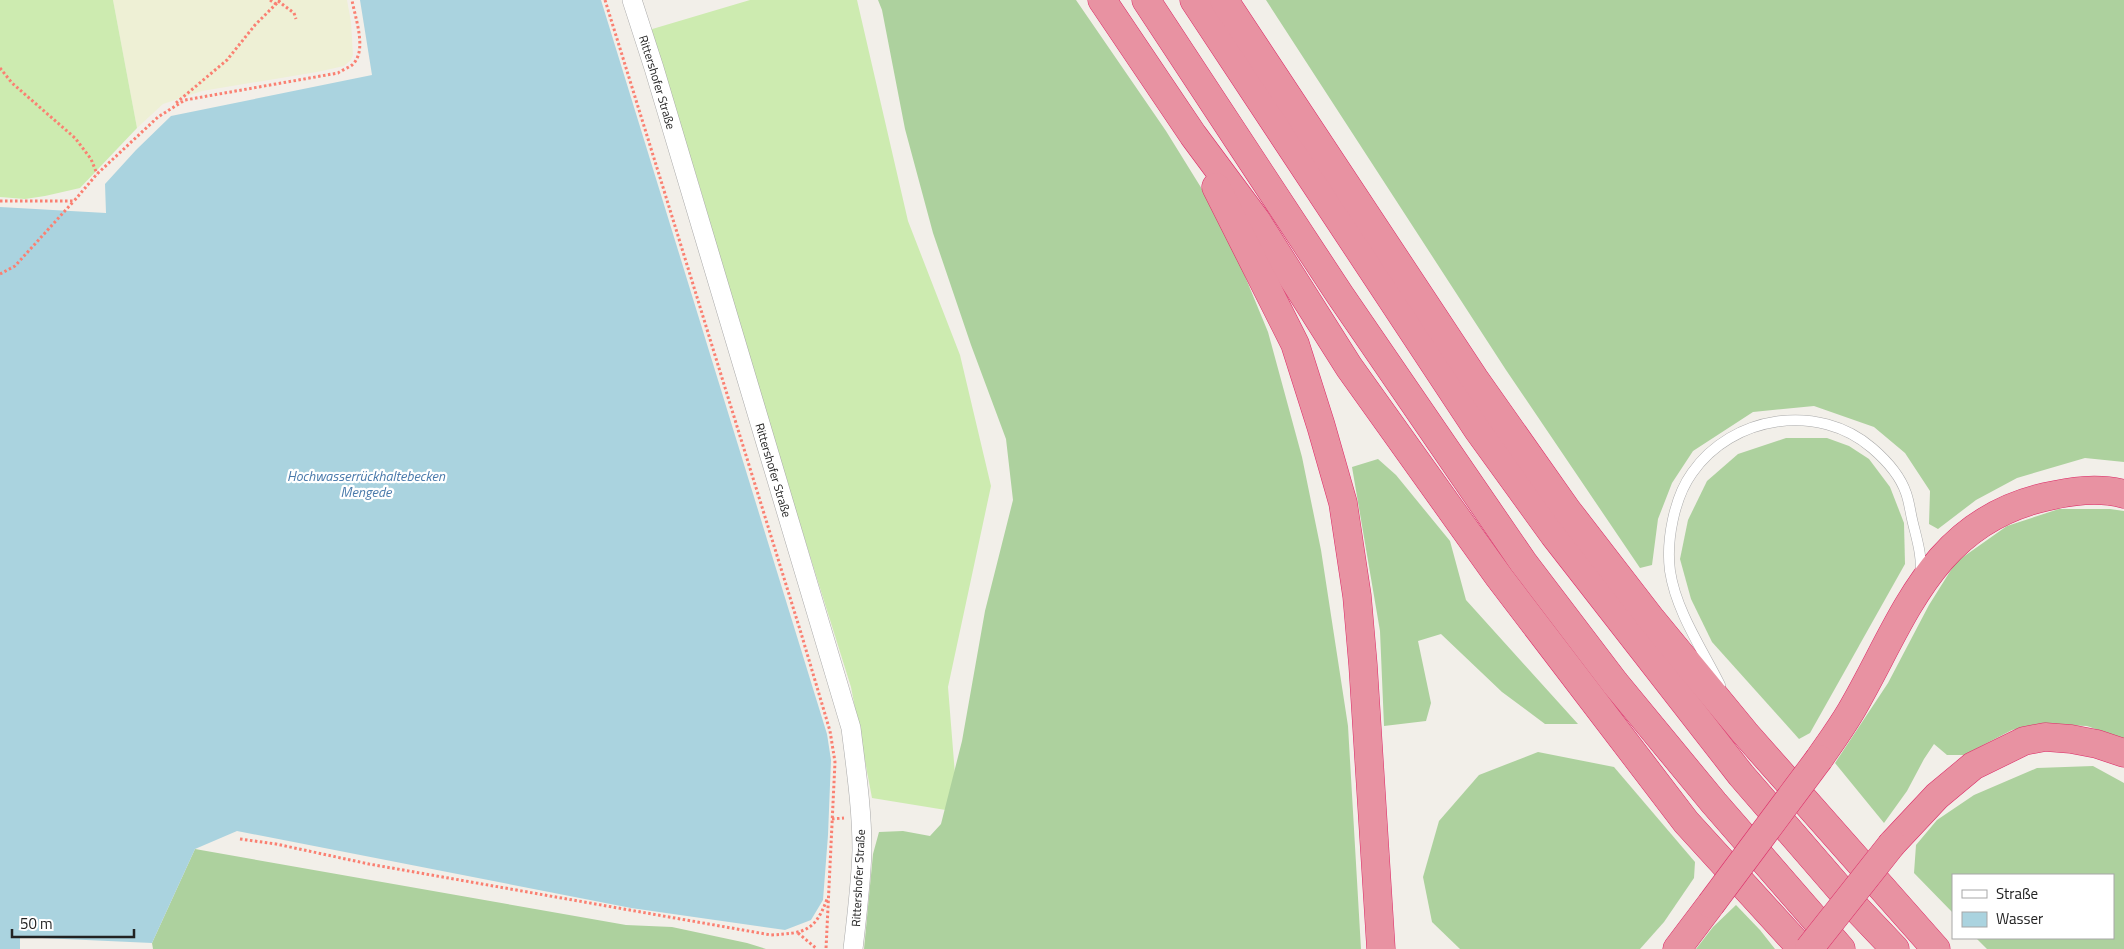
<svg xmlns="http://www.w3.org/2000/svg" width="2124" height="949" font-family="'Titillium Web',sans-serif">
<rect width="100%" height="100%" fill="#f2efe9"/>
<polygon fill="#eef0d5" points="113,0 347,0 351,22 353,55 351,60 344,66 317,72 202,91 163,104 137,128"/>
<g fill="#cdebb0">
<polygon points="0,0 113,0 137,128 80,188 45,196 25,199 0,197"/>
<polygon points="750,0 857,0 908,221 960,355 991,486 948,687 958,812 872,798 851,687 759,393 698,181 649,30"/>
</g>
<g fill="#add19e">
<polygon points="878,0 1076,0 1166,131 1223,223 1268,332 1302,457 1321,550 1348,726 1361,949 864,949 873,854 879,832 903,831 930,836 941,824 962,741 985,611 1013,500 1006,439 971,345 933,233 905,129 882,10"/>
<polygon points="1266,0 2124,0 2124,462 2085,458 2017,478 1976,500 1938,529 1929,524 1930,491 1905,453 1874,427 1814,406 1753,412 1693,451 1672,483 1658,519 1652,565 1640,568 1506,370"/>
<polygon points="1786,438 1827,438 1849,446 1869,459 1890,487 1904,523 1905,564 1810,733 1799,739 1712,642 1691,599 1680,559 1688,520 1707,481 1738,454"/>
<polygon points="1378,459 1396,475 1450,541 1466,600 1578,724 1545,724 1502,692 1441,634 1418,641 1431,703 1426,721 1384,726 1380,631 1352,467"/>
<polygon points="2059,509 2110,509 2124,511 2124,739 2087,726 2041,724 2012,730 1964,755 1947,755 1934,744 1924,759 1907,791 1884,823 1835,763 1888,683 1929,605 1956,562 2007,526"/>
<polygon points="1538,752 1614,767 1695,862 1694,878 1664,922 1640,949 1460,949 1432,922 1423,877 1439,821 1479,775"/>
<polygon points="2093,766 2124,783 2124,949 1987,949 1976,938 2113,938 2113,875 1953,875 1953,913 1914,873 1916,845 1937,820 1974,795 2037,768"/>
<polygon points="195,849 626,925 672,927 747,943 766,949 153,949 152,943"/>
<polygon points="1736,905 1760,930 1775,949 1696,949 1713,927"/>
</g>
<polygon fill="#aad3df" points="360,0 601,0 827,734 831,760 828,835 823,900 811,920 785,930 631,908 237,831 195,849 152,943 20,937 20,949 0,949 0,207 106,213 105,184 136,150 171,116 372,75"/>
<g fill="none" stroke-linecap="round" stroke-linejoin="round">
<defs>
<path id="lane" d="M1720 685C1702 649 1676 611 1670 571 1666 541 1674 498 1692 473 1732 415 1819 402 1872 448 1886 460 1900 475 1906 493 1909 501 1910 510 1912 519 1916 537 1923 556 1920 575"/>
<g id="street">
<path id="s1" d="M632 0 654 68 851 728C856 769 862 809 862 850 861 883 857 916 853 949"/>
</g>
<g id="highway">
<polyline points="1102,0 1193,135 1256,220 1349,367 1499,577 1686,822 1802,949"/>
<polyline points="1146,0 1340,295 1523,562 1615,683 1714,803 1841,949"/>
<polyline points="1194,0 1478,430 1554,535 1741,775 1858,910 1895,949"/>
<polyline points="1224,0 1474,378 1567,510 1652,620 1745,733 1936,949"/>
<polyline points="1216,187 1295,344 1321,426 1343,503 1357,596 1363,665 1381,949"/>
<path d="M1819 759C1830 743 1841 728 1851 711 1903 622 1930 523 2045 497 2071 491 2098 487 2124 494"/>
<polyline points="1892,844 1937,796 1973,766 2024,741 2045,737 2071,739 2097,744 2124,753"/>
<polyline points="1677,949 1711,904"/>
</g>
</defs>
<use href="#lane" stroke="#a9a9a9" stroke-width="11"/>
<use href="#street" stroke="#a9a9a9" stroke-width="20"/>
<use href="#highway" stroke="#dc2a67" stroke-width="29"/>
<g stroke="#fa8072" stroke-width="3" stroke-dasharray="2.5 2.5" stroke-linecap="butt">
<polyline points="270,0 276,4"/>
<polyline points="605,0 801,633 830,731 835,762 826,949"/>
<polyline points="278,1 294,13 296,19"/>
<polyline points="0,68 12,83 75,138 91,159 97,174"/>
<polyline points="176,103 227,60 255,25 280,0"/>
<path d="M0 201H74L97 174 158 117 185 100 338 73C342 70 348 68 352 65 368 51 355 18 352 0"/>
<polyline points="0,274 15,266 73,202"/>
<polyline points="832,819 844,818"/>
<path d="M240 839 276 844 369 864 771 935C804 933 815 932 827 899"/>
<polyline points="798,933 817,949"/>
</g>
<use href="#lane" stroke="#fff" stroke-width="10"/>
<use href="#street" stroke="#fff" stroke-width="19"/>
<use href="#highway" stroke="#e892a2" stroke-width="28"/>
<defs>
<g id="highway-bridge">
<polyline points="1711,904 1819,759"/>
<polyline points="1809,949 1892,844"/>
</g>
</defs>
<use href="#highway-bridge" stroke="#dc2a67" stroke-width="29" stroke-linecap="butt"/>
<use href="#highway-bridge" stroke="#e892a2" stroke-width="28"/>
</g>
<g text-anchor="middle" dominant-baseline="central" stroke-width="4.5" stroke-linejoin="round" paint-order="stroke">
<g font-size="12" fill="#222" stroke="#fff">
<text stroke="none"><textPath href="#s1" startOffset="86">Rittershofer Straße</textPath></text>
<text stroke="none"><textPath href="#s1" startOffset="491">Rittershofer Straße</textPath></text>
<text transform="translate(858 878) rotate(-87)">Rittershofer Straße</text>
</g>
<g font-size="14" font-style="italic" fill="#4a7aab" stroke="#fff">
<text x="366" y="475">Hochwasserrückhaltebecken<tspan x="366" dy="16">Mengede</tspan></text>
</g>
</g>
<rect x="1952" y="874" width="162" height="65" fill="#ffffff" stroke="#a7a7a7"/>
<rect x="1962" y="890" width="25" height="8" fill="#ffffff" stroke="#a7a7a7"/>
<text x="1996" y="899" font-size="15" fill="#222222">Straße</text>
<rect x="1962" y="912" width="25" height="15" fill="#aad3df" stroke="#a7a7a7"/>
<text x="1996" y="924" font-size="15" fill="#222222">Wasser</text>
<path d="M12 929v8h122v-8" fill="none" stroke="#222222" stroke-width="2.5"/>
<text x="20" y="929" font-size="15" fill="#222222" stroke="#ffffff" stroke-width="4" paint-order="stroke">50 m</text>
</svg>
